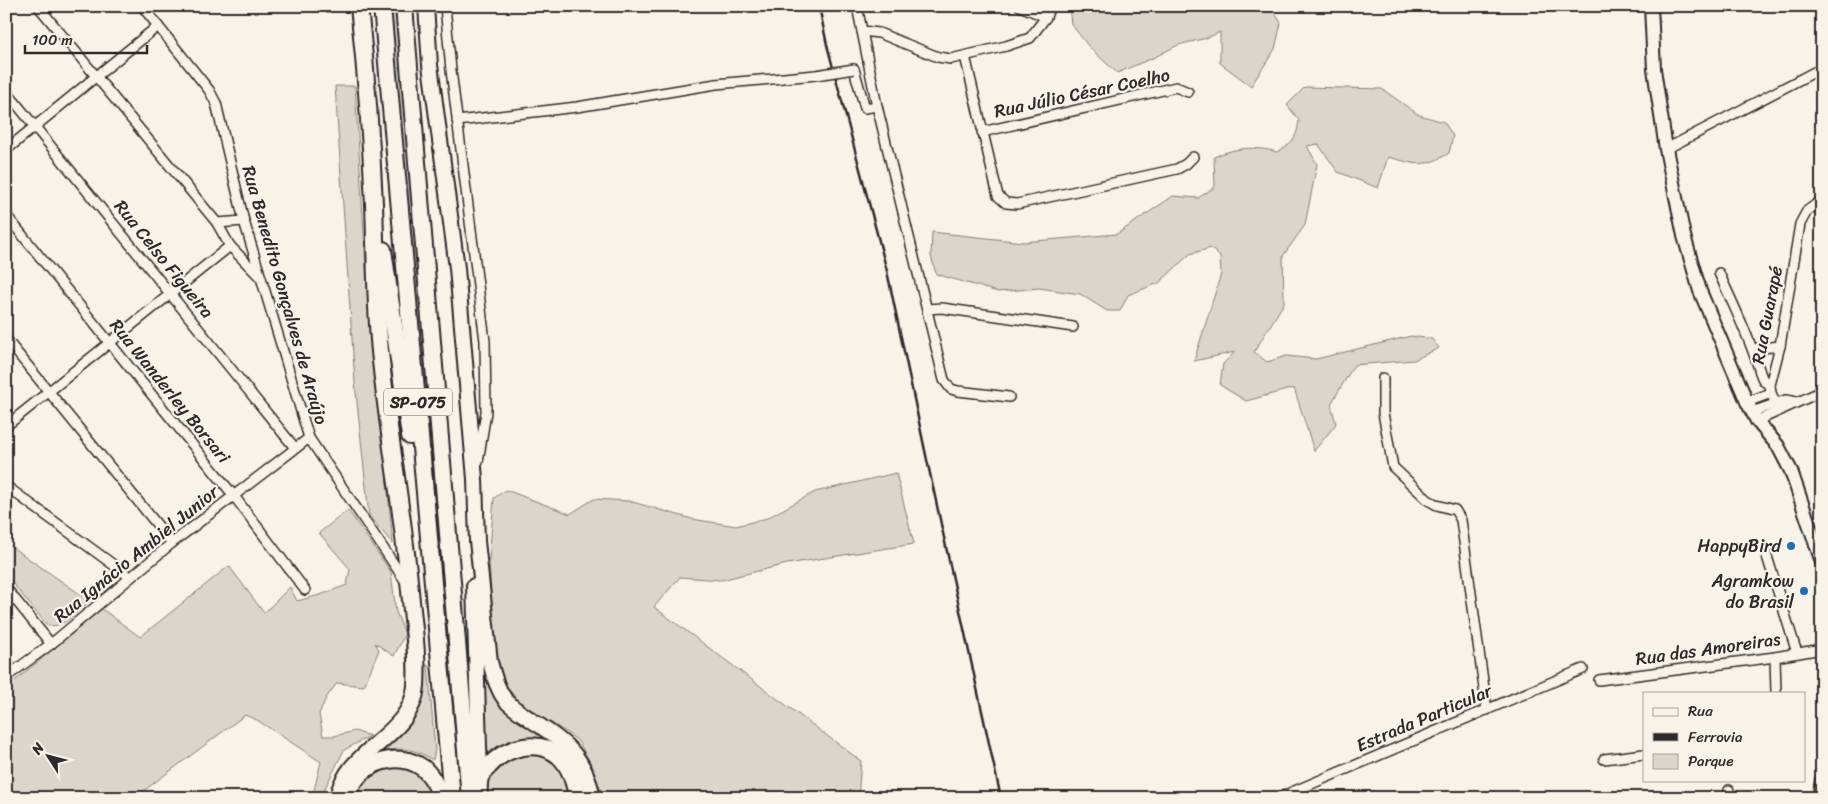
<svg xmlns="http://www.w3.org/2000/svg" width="1828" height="804" font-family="Sriracha,sans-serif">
<rect width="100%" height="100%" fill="#f7f3e8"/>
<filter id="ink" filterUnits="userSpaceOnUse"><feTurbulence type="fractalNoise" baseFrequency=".02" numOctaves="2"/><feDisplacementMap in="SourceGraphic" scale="10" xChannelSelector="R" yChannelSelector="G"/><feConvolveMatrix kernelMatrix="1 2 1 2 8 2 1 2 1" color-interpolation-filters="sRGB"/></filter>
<g filter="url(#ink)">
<g fill="#dad6cc" stroke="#82807c">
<polygon points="388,6 400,6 466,798 456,798"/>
<polygon points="1069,6 1271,6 1281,23 1275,49 1251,86 1220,63 1220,32 1207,38 1178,45 1155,57 1117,73 1090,48 1071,24"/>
<polygon points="335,86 355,86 366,266 393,544 369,516 355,383"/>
<path d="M1305 87 1382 89 1419 115 1444 122 1453 136 1449 153C1423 169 1416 164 1388 157L1378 188 1338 172 1318 144 1307 146 1317 164 1305 225 1283 256 1284 303 1254 352 1267 362 1286 356 1316 359 1411 336 1432 339 1439 348 1414 360 1354 365 1331 404 1336 424 1314 451 1294 388 1246 401 1220 385 1223 364 1235 352 1194 361 1221 274 1220 257 1211 248 1190 254 1159 283 1128 295 1120 311H1107L1080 294 1039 288 998 292 936 274 931 256 932 232 1023 242 1117 234 1173 196 1198 198 1215 187 1214 157C1236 147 1255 146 1277 152 1293 143 1297 137 1299 120L1287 105Z"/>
<polygon points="896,473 914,544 787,564 721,580 680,577 654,607 861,761 858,798 603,798 593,767 578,741 566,732 521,704 507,687 499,671 494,637 489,561 494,498 506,490 570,514 594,499 629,501 692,519 736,526 767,518 815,492"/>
<polygon points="348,510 391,572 396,612 405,634 394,656 375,643 379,650 364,686 337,683 326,698 319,714 323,736 334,736 355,731 370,736 344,750 324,790 323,798 312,798 321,762 257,720 245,715 134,798 8,798 6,796 6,688 102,609 140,637 229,566 264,613 290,587 297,601 320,595 347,585 350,569 319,533"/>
<path d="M6 543 90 601C78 610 61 632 46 624L6 575Z"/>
<path d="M428 665 435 750 433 760C411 747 405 748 380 751L423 666Z"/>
<polygon points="481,666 490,689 501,705 561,746 549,746 486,764"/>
<path d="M532 750 560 764 574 798H485C482 764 506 759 532 750Z"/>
<polygon points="397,762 422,773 436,798 352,798 359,777"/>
</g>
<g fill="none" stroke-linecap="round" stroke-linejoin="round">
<defs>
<g id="minor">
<polyline points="38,6 217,223 230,246 261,278"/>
<polyline points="142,6 209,90 216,103 244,221 309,438 406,582"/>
<polyline points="445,6 451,70 485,341 486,412 478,462"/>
<polyline points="857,6 877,106 944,380 951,389 958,391 1009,397"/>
<polyline points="1020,6 1046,17"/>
<polyline points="862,31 879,33 938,57 951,59 1006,46 1030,38 1046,17 1050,6"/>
<polyline points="965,56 998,196 1006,203 1017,204 1177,169 1186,164 1193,157"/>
<polyline points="854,69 865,108 877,106"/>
<polyline points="6,91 295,448"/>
<polyline points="457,121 577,107 716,84 816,75"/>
<polyline points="982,132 1176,87 1188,92"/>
<polyline points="1666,149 1822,68"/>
<polyline points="6,150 158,26"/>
<polyline points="6,215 234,496 305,590"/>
<polyline points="217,223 244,221"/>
<path d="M1719 273C1732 302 1747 332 1757 363 1760 371 1761 382 1770 385"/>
<polyline points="927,309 942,308 1073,327"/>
<polyline points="6,339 172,543"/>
<polyline points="1753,349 1780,346"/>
<polyline points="1383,378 1383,413 1393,467 1428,500 1437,505 1455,510 1461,520 1487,710"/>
<polyline points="1747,402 1771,393"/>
<polyline points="1779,411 1771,393 1770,385 1780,346 1800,224 1807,211 1822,200"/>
<polyline points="1752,412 1786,400 1797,402"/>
<polyline points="1757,421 1822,391"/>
<polyline points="6,426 230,246"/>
<polyline points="6,486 130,577"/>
<polyline points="1765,550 1797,653"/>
<polyline points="6,588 51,644"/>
<polyline points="1775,657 1776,693"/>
<polyline points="6,677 51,644 172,543 309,438"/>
<polyline points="1599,680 1775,657 1822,649"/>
<polyline points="1604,759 1644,754"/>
<polyline points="1278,798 1583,669"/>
<polyline points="1728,798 1729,790"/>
</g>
<g id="secondary">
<polyline points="1651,6 1654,69 1666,149 1684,236 1700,291 1747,402 1757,421 1778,446 1791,471 1822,562"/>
<polyline points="1819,798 1822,780"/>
</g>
<g id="primary">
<path d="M426 6 430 65 457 268 475 479 477 541 490 662C494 676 497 689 506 701 514 709 524 715 534 722 567 743 585 757 593 798"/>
<polyline points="474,586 480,778"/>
</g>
<g id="motorway">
<polyline points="382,6 452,798"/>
<polyline points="404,6 470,798"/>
<polyline points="383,250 410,436"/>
<path d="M350 789C362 762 398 750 423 768 431 775 438 787 441 798"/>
<path d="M338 798C347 748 412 737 416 686 418 654 413 622 410 591 403 514 389 438 381 361 375 309 376 257 374 204 371 138 366 72 359 6"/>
<path d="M479 798C479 792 478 784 480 778 481 774 486 769 489 766 506 747 538 738 559 756 571 767 574 783 578 798"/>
</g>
</defs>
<use href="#minor" stroke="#2b2b2b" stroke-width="12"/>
<use href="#secondary" stroke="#2b2b2b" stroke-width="16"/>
<use href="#primary" stroke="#2b2b2b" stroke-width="18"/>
<use href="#motorway" stroke="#2b2b2b" stroke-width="20"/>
<use href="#minor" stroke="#f7f3e8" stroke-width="9"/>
<use href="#secondary" stroke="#f7f3e8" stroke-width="12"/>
<use href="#primary" stroke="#f7f3e8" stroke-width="14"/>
<use href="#motorway" stroke="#f7f3e8" stroke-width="16"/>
<polyline stroke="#2b2b2b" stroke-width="2.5" points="819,6 827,45 887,271 927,460 1001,798"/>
<defs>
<polyline id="minor-bridge" points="816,75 854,69"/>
</defs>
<use href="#minor-bridge" stroke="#2b2b2b" stroke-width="12" stroke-linecap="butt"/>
<use href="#minor-bridge" stroke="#f7f3e8" stroke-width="9"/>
</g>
</g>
<g fill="#1f6fb2" stroke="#f7f3e8" stroke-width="2">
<circle cx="1791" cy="546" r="5"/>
<circle cx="1804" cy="591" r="5"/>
</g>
<g text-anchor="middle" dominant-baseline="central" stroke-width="4.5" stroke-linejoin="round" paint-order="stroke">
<rect fill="#f7f3e8" stroke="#686764" stroke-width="1" x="384" y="388.5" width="68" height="27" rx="4"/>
<g font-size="16" font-weight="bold" fill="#2b2b2b">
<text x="418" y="402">SP-075</text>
</g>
<g font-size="18" fill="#2b2b2b" stroke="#f7f3e8">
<text transform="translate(1082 93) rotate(-12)">Rua Júlio César Coelho</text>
<text transform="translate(164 259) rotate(51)">Rua Celso Figueira</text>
<text transform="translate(285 295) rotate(74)">Rua Benedito Gonçalves de Araújo</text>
<text transform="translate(1767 315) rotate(-79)">Rua Guarapé</text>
<text transform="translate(170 391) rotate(51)">Rua Wanderley Borsari</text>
<text transform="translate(136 554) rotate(-39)">Rua Ignácio Ambiel Junior</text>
<text transform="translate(1708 649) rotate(-8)">Rua das Amoreiras</text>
<text transform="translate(1424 718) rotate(-23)">Estrada Particular</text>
</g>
<g font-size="18" fill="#2b2b2b" stroke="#f7f3e8" text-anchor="end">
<text x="1781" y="546">HappyBird</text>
<text x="1794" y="581">Agramkow<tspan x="1794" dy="21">do Brasil</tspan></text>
</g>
</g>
<rect width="1828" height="804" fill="none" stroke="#f7f3e8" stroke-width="25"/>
<rect x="12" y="12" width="1803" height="779" fill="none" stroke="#2b2b2b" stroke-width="2" filter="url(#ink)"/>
<rect x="1643" y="692" width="162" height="90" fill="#f7f3e8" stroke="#a5a39c"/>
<rect x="1653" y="708" width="25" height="8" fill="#f7f3e8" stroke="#a5a39c"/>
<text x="1688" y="716" font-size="15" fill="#2b2b2b">Rua</text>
<rect x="1653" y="733" width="25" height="8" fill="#2b2b2b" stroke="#a5a39c"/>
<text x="1688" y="742" font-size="15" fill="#2b2b2b">Ferrovia</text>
<rect x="1653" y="754" width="25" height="15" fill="#dad6cc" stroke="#a5a39c"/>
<text x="1688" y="766" font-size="15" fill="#2b2b2b">Parque</text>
<g transform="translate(48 756) rotate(306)" stroke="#f7f3e8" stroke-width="4" paint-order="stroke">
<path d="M0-4L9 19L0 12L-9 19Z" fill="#2b2b2b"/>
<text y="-8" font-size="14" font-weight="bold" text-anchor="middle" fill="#2b2b2b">N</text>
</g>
<path d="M25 45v8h122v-8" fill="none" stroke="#2b2b2b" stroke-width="2.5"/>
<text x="32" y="45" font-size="15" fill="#2b2b2b" stroke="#f7f3e8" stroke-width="4" paint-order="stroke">100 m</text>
</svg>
